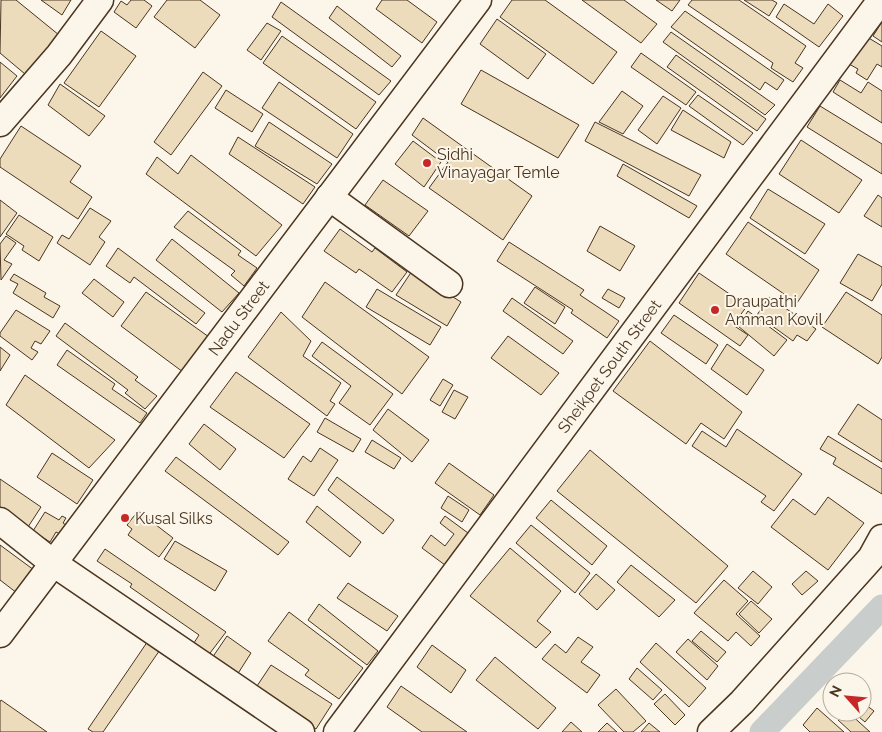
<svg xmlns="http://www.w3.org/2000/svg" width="882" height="732" font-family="Raleway,sans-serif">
<rect width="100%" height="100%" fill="#fbf6e9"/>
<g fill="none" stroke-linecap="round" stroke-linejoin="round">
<polyline stroke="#c9cecd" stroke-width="25" points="762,732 882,607"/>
</g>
<g fill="#ecdcbc" stroke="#4a3520">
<polygon points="1,0 16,0 59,35 25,74 0,53"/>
<polygon points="41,0 71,0 62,15"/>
<polygon points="131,0 144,0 152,6 136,28 114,12 121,1 127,5"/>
<polygon points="167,0 200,0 220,15 195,48 154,17"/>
<polygon points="382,0 407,0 437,22 422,43 376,9"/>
<polygon points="512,0 545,0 617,52 593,84 500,17"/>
<polygon points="582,0 624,0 657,24 641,43"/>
<polygon points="656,0 680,0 672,11"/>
<polygon points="692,0 739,0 806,46 795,63 803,68 793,82 771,68 773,63 688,5"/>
<polygon points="744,0 772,0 777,3 769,16"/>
<polygon points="281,2 391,81 379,95 272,17"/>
<polygon points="784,4 814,24 828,4 843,16 819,47 776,17"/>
<polygon points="337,6 401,56 392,67 329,18"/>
<polygon points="685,11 784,80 777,90 765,82 760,90 671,27"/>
<polygon points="497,19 546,54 528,79 480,44"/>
<polygon points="882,22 882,42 873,36"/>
<polygon points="267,23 281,31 261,60 247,50"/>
<polygon points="101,31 136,56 99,107 64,83"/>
<polygon points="671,32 775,105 765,115 663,42"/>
<polygon points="282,36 376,102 356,129 263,63"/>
<polygon points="867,37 882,46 882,67 877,64 867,80 856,73 858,69 849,64"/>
<polygon points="641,53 696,92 686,105 631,67"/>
<polygon points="676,55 766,119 757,131 667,67"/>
<polygon points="0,62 17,76 0,98"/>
<polygon points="481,70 579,125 558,158 461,104"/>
<polygon points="203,72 222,86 171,155 154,142"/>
<polygon points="840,80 861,93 868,82 882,91 882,123 833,92"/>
<polygon points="279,82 353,134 337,158 262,108"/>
<polygon points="60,84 105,116 89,136 48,105"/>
<polygon points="226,90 263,114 252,132 215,108"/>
<polygon points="622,91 643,106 623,134 599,122"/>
<polygon points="698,95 753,133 743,145 689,106"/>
<polygon points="663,96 681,108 657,144 638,130"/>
<polygon points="820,106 882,144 882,174 807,127"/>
<polygon points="683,110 731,142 724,158 671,130"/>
<polygon points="423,118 532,196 503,240 429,188 448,162 412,135"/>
<polygon points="269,122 332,164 317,184 255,146"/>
<polygon points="595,122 701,175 689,196 585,141"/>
<polygon points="21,126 81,166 70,182 92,197 78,219 0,167 0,159"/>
<polygon points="238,137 315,187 303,204 229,154"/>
<polygon points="801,140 862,180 839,213 779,174"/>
<polygon points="413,141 441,162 424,187 395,164"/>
<polygon points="191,155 282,225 256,256 146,174 157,157 178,174"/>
<polygon points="623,164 697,206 689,218 617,176"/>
<polygon points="383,180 428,211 409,236 365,205"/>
<polygon points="768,189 825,224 805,254 750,218"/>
<polygon points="878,195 882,198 882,227 864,216"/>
<polygon points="0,200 17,213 0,237"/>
<polygon points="90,208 111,221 99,237 105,242 90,265 57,243 62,235 69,239"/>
<polygon points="188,211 241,251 238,255 257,268 244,286 231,275 235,271 174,227"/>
<polygon points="19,215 53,237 39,261 22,250 24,246 6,234"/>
<polygon points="748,222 819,270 797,303 726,254"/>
<polygon points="600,226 635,246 620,271 587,251"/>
<polygon points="340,229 372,252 375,248 407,272 392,292 359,269 356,273 324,251"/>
<polygon points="6,236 16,243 4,260 12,264 1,280 0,244"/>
<polygon points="172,239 239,293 222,312 156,260"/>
<polygon points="509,242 584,290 580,295 619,321 607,338 571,313 573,310 497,261"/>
<polygon points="118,248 205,313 196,324 134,277 130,283 106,266"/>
<polygon points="858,254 882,267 882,284 872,301 840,283"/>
<polygon points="412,271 461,302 447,326 396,295"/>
<polygon points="699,273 747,306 733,325 748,335 740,346 679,303"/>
<polygon points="14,274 46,293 44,297 60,306 53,318 13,293 18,284 10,280"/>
<polygon points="94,279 124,302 113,317 82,293"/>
<polygon points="325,282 429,357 402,394 302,317"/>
<polygon points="535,287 565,307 555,324 524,303"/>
<polygon points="377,289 441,327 430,345 366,307"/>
<polygon points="608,289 625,298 619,308 602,298"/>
<polygon points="146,292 209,337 183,372 121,326"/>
<polygon points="846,292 882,315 882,357 878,364 822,327"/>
<polygon points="769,297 816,329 807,341 797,335 793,341 757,315"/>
<polygon points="512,298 573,341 563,354 503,311"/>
<polygon points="16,310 50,331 41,344 35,341 31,348 38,352 32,360 0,336 0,333"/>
<polygon points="748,311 787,340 774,356 738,326"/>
<polygon points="281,312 311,341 303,356 341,383 330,401 335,404 327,416 248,357"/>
<polygon points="674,315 718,345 706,364 661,333"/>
<polygon points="65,323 138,377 135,380 157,396 145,409 125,393 128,390 56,336"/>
<polygon points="508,336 559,373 541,395 491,358"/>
<polygon points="650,341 742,412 724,439 701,423 686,444 613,391"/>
<polygon points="322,342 393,394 370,425 339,403 351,386 312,356"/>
<polygon points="727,344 764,370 747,395 711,369"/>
<polygon points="0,347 10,355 0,371"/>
<polygon points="67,350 115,384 112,389 147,413 140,423 57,365"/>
<polygon points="236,372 310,424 284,458 210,407"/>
<polygon points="25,375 115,440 89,468 6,405"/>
<polygon points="443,379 453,385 440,406 430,400"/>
<polygon points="454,390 468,397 455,419 442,412"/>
<polygon points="858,404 882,420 882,462 838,434"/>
<polygon points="388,409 429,440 412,462 373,430"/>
<polygon points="325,418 361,439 353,452 317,432"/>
<polygon points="204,424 236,449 220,470 189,444"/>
<polygon points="737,429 802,474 774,511 761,502 766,496 692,446 702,431 726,447"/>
<polygon points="828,436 882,469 882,494 833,464 836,458 820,449"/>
<polygon points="372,440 401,458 394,469 365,452"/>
<polygon points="320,448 338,460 314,496 288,479 303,456 311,462"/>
<polygon points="590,450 728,566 696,603 557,491"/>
<polygon points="52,453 93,480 77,504 37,477"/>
<polygon points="176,457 289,542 278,555 165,471"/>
<polygon points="449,463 494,495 480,515 435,483"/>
<polygon points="337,477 394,520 383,534 328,490"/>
<polygon points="0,479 41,507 28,527 0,508"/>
<polygon points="448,496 469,510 462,522 441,508"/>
<polygon points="828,497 864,523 828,570 771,527 793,499 815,515"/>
<polygon points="551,500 607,546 592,565 536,518"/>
<polygon points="317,506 361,542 350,557 306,522"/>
<polygon points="138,511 173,538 159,557 128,535 132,529 127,525"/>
<polygon points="45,512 59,520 62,516 66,518 63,523 66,525 60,534 56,532 50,542 33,531"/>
<polygon points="445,516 468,533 445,565 422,548 431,535 445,546 454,534 440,523"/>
<polygon points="531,525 590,573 575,593 516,543"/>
<polygon points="175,541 227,571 215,591 164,559"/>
<polygon points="0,545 34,570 17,593 0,580"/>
<polygon points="510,548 561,591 537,621 551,632 536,648 470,596"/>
<polygon points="105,549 226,632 207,657 192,646 199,635 130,587 132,584 97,561"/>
<polygon points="631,565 675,600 659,617 617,582"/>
<polygon points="753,571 772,587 758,604 738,588"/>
<polygon points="806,571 818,581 802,595 792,584"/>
<polygon points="596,574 615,590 597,610 579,594"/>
<polygon points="724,580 748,601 736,614 760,636 751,646 736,632 728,641 694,613"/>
<polygon points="348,583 398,616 387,631 337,598"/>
<polygon points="751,601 772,619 759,633 739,614"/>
<polygon points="319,604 378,651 367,665 308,620"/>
<polygon points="289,612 363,668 339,699 305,675 309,670 268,641"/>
<polygon points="701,631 726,652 717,662 692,641"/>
<polygon points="227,636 251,653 237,675 212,658"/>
<polygon points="578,637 593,647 581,662 600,675 587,693 542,659 555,644 566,653"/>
<polygon points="150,638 162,647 103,732 93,732 88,729"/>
<polygon points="688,639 718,666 707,680 676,652"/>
<polygon points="656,643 706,688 689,707 640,662"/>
<polygon points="432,645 466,670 451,693 417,667"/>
<polygon points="495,657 556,708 538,729 476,680"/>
<polygon points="271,665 332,704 316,729 255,689"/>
<polygon points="637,668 662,690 653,700 629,679"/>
<polygon points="401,686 467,732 422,732 387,707"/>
<polygon points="616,689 646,721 633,732 624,732 598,705"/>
<polygon points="665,694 685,715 675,725 654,704"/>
<polygon points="1,700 47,732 0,732 0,702"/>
<polygon points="862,702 874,711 865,722 853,712 862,712"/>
<polygon points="817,708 844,732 810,732 803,725"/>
<polygon points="847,712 848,712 870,732 851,732 838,720"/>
<polygon points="571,722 582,732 562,732"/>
<polygon points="607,723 617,732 598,732"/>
<polygon points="649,723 660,732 641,732"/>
</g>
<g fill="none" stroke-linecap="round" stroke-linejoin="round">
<defs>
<g id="minor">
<polyline points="0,123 59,55 100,0"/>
<polyline points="329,197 449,284"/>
<polyline points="0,521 53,563 301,732"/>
<path id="s1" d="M0 634 478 0"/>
<path id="s2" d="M337 732 881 0"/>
<polyline points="711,732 742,702 871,558 882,538"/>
</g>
</defs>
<use href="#minor" stroke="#4a3520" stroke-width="29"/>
<use href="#minor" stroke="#fbf6e9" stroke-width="26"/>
</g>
<g fill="#c62828" stroke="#fbf6e9" stroke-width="2">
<circle cx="427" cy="163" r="5"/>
<circle cx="715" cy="310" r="5"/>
<circle cx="125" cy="518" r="5"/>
</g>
<g text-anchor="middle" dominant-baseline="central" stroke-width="4" stroke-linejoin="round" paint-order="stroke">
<g font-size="16" fill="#4a3520" stroke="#fbf6e9" text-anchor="start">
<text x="437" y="154">Sidhi<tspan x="437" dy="18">Vinayagar Temle</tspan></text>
<text x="725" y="301">Draupathi<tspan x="725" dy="18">Amman Kovil</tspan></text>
<text x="135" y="518">Kusal Silks</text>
</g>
<g font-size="16" fill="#4a3520" stroke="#fbf6e9">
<text stroke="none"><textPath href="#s1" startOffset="396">Nadu Street</textPath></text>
<text stroke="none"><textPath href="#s2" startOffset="456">Sheikpet South Street</textPath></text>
</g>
</g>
<g transform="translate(847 697) rotate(297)"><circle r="24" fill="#fbf6e9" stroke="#b4a999"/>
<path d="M0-4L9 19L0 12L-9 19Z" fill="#c62828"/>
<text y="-8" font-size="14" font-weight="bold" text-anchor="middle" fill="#4a3520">N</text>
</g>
</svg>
